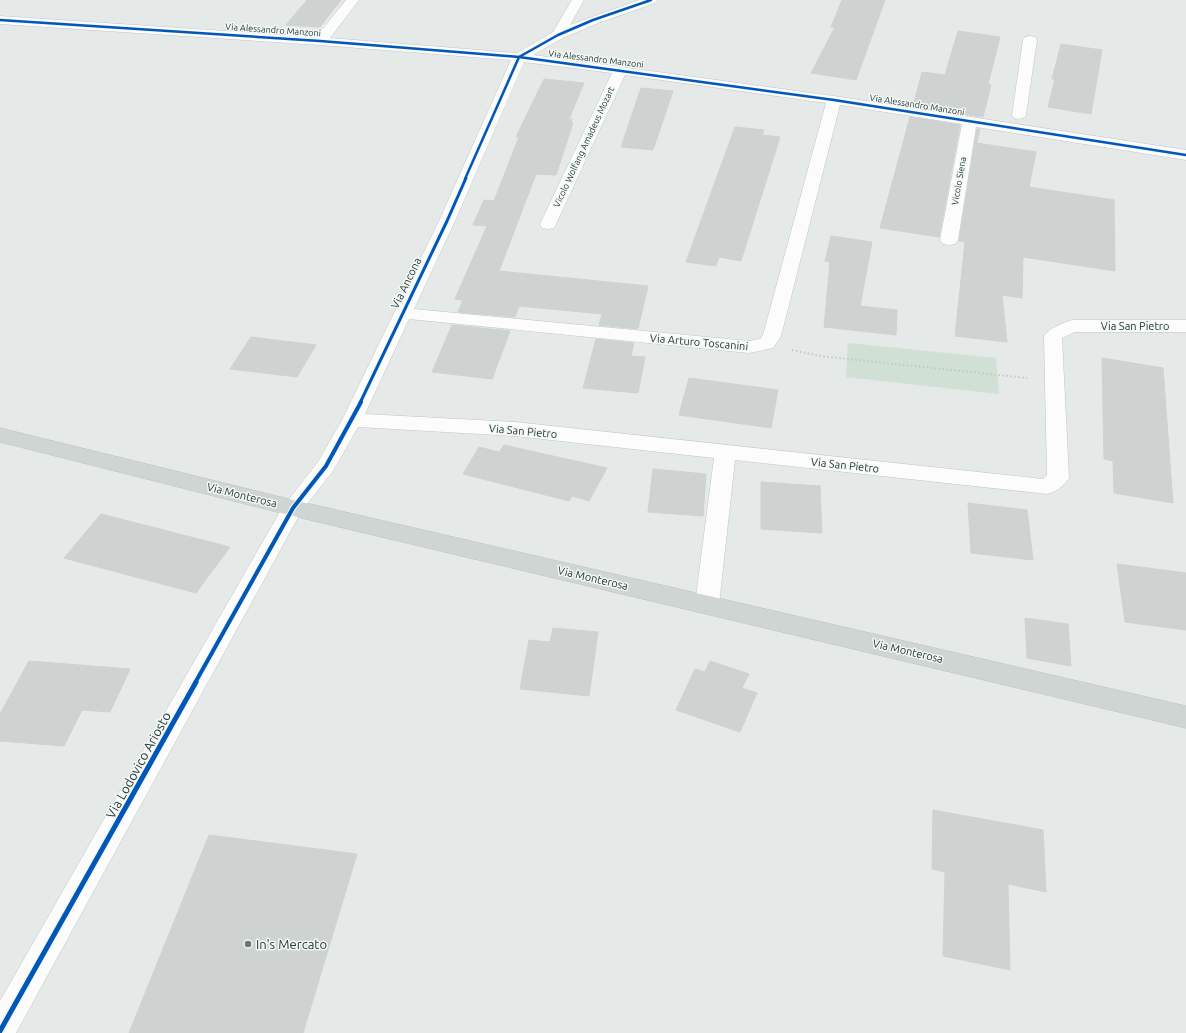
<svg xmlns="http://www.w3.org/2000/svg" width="1186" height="1033" font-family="Ubuntu,sans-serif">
<rect width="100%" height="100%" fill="#e5e9e7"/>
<polygon fill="#d0e0d5" points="848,343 996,358 999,394 846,377"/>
<g fill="#ced2d0" stroke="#ced2d0">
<polygon points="307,0 341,0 320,27 286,25"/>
<polygon points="842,0 885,0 856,80 811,73 835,27 831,27"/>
<polygon points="958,31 1000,37 988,84 991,85 983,117 913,107 922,72 945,75"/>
<polygon points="1061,44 1102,50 1091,114 1048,107 1055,79 1052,79"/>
<polygon points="544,79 584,83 569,119 572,119 571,123 573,123 556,175 536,174 499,271 648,286 638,329 599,325 602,314 519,306 515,317 458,312 463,300 455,299 487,226 473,225 484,200 494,201 519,137 516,137"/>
<polygon points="641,88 673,91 653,150 621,147"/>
<polygon points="910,117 960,125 939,237 880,228"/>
<polygon points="735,127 764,130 762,135 780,137 741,261 719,257 716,266 686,262"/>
<polygon points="977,129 980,129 977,143 1036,152 1029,187 1114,200 1115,271 1023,257 1022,298 1002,295 1007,342 955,336 965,242 959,241"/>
<polygon points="831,236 872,242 860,306 897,310 896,335 824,327 830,262 825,261"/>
<polygon points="452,325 510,331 492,379 432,372"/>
<polygon points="251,337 316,345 297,377 230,369"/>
<polygon points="596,339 634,343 631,356 645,357 638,393 583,388"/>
<polygon points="1102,358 1163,368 1173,503 1114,493 1113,461 1104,459"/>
<polygon points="689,378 778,390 771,428 679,415"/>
<polygon points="504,445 553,456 607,468 589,501 572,496 569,501 463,474 479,447 499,452"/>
<polygon points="653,469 706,474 703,516 648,512"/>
<polygon points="761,482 820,486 822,533 761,529"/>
<polygon points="968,503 1027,510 1033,560 971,553"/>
<polygon points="101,514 230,547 196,593 64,558"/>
<polygon points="1117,564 1186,573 1186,630 1125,622"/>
<polygon points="1025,618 1068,624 1071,666 1027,658"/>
<polygon points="553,628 598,632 589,696 520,689 529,640 550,642"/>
<polygon points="29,661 130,669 110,712 82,710 64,746 0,741 0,714"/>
<polygon points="710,661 749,674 742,688 757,693 740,732 676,710 695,669 705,672"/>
<polygon points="933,810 1043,830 1046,892 1008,884 1010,970 943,956 945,872 932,869"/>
<polygon points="209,835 357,854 303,1033 129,1033"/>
</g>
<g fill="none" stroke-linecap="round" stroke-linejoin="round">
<defs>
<g id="minor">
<path d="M346 0H359L330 38 517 53 553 32 572 0H584L570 25 639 0H657L655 3 598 23 563 38 533 55 834 96 1186 150V160L976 127 958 240 955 244 949 245 943 244 940 240 962 124 840 105 781 336 773 348 749 353 409 319 365 414 515 422 1043 479 1047 475 1044 336C1049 328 1063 323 1072 320H1186V332H1075L1062 338 1069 478C1064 486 1056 492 1047 494L735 460 719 604 715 610 707 613 699 610 695 604 714 458 515 436 358 427 333 471 301 512 16 1033H0V1001L282 508 318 462 342 420 439 221 511 60 320 45 0 24V16L316 37ZM524 62 612 73 540 224 542 228 548 229 554 228 556 224 625 75 826 103 763 335 760 339 749 341 414 309 455 221Z"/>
<polygon points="1030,36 1035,37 1037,40 1026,115 1024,118 1019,119 1014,118 1012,115 1023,40 1025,37"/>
</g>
<polygon id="major" points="0,428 293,500 1186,706 1186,728 293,516 0,442"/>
</defs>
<use href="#minor" stroke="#c2c6c4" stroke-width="1"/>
<use href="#major" stroke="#bdc4c2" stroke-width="1"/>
<polyline stroke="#c2c9c5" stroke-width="2" stroke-dasharray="1.5 2.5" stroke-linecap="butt" points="792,350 820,356 1027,378"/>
<use href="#minor" fill="#fbfcfb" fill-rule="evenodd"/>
<use href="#major" fill="#cfd5d3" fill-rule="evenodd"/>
<defs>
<g id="cycleway-far3">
<polyline points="0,20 320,41 519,57 834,100 1186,155"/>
<polyline points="465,179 519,57 558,35 593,20 651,0"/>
</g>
<polyline id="cycleway-far2" points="360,403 447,221 466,178"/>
<polyline id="cycleway-far1" points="195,683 293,508 326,466 361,402"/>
<polyline id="cycleway" points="0,1031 196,682"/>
</defs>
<use href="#cycleway-far3" stroke="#f3f8f6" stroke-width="4"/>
<use href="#cycleway-far2" stroke="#f3f8f6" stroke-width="5"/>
<use href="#cycleway-far1" stroke="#f3f8f6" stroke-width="6"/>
<use href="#cycleway" stroke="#f3f8f6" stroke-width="8"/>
<use href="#cycleway-far3" stroke="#0057b8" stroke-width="2.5"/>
<use href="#cycleway-far2" stroke="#0057b8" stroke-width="3"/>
<use href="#cycleway-far1" stroke="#0057b8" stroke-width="4"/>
<use href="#cycleway" stroke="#0057b8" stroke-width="5"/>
</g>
<circle fill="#687773" stroke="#f3f8f6" stroke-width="1.5" cx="248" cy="944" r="4"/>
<g text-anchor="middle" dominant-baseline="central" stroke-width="3" stroke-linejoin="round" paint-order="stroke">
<g font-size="9" fill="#253a35" stroke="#f3f8f6">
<text transform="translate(273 30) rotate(4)">Via Alessandro Manzoni</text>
<text transform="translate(596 59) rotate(7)">Via Alessandro Manzoni</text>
<text transform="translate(917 105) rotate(9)">Via Alessandro Manzoni</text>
<text transform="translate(584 147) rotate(-65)">Vicolo Wolfang Amadeus Mozart</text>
<text transform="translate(959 181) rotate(-80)">Vicolo Siena</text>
</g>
<g font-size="11" fill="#253a35" stroke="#f3f8f6">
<text transform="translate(406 283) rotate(-64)">Via Ancona</text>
<text x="1135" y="326">Via San Pietro</text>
<text transform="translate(699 342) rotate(5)">Via Arturo Toscanini</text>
<text transform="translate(523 431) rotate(5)">Via San Pietro</text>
<text transform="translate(845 465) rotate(6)">Via San Pietro</text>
<text transform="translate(242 495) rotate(14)">Via Monterosa</text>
<text transform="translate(593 578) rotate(13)">Via Monterosa</text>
<text transform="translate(908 651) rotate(13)">Via Monterosa</text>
</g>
<g font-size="13" fill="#253a35" stroke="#f3f8f6">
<text transform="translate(138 765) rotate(-61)">Via Lodovico Ariosto</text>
</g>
<g font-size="13" fill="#253a35" stroke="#f3f8f6" text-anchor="start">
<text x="256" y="944">In's Mercato</text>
</g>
</g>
</svg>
